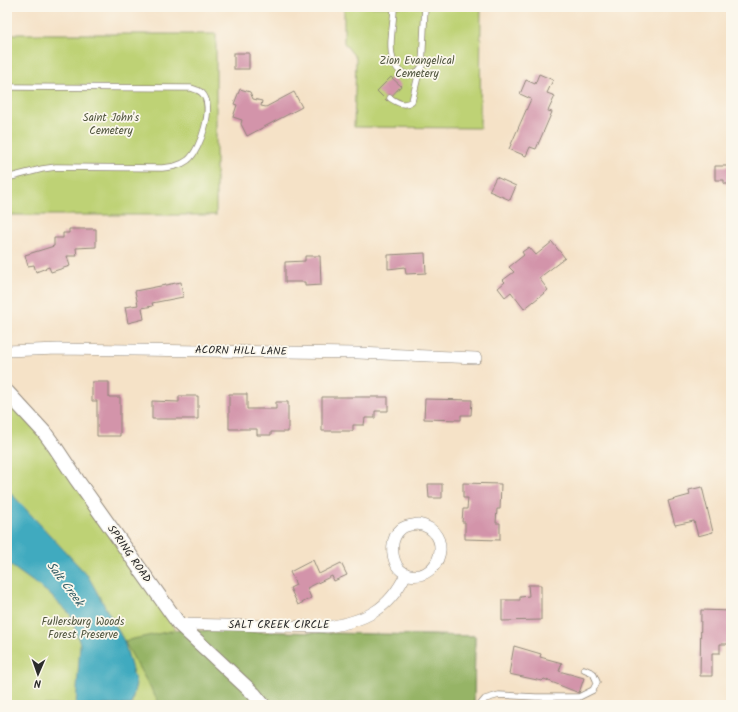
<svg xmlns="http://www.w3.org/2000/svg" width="738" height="712" font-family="Kalam,sans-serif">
<rect width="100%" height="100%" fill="#fbf7ec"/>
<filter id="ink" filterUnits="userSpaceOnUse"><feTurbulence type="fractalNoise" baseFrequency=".025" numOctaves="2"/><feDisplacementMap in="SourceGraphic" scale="8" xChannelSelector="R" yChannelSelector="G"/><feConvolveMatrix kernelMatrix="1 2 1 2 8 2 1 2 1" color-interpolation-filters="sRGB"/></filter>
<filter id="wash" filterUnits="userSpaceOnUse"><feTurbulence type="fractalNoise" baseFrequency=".012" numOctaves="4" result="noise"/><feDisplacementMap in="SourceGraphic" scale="16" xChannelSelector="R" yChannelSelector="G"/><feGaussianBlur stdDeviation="0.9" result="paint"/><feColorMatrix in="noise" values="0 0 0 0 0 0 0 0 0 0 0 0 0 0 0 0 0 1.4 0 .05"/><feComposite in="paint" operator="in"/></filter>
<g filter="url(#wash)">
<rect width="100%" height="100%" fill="#f5e2c7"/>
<g fill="#bed275" stroke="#747e50">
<polygon points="344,7 481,7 480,128 354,127 356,58 344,43"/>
<rect x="7" y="34" width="209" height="181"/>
<polygon points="7,397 36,429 176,630 475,636 474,705 7,705"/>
</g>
<polygon fill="#96b466" stroke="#607048" points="176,630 475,636 474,705 160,705 124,641"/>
<polygon fill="#3faabf" stroke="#356a75" points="7,489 88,576 124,641 136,684 131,705 76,705 80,644 70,614 47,592 7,563"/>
<g id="blocks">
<g fill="#d394aa">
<rect x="234" y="53" width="15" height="16"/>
<polygon points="539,74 553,80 547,93 555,96 548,111 552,112 536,149 530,147 526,156 509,149 531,99 520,94 526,80 535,84"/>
<polygon points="391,77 401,86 387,101 377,91"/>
<polygon points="240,89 250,92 253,99 262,101 261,106 266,107 294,92 302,107 247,136 241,124 242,120 233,117 237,105 234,104"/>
<polygon points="715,166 731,166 731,184 724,184 724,180 715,180"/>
<polygon points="496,177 516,186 510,200 489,191"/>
<polygon points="69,229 96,229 96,247 76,248 77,256 67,256 70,266 51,272 49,267 36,272 34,265 28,266 25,255 54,246 54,238 63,238 63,233 69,233"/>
<polygon points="552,242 565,258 539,278 548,290 524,309 511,292 505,297 498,288 505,282 503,280 514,272 509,267 524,255 522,252 529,247 536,255"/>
<polygon points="425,253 426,273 406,274 405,267 388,269 388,255"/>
<polygon points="305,256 320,256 321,285 305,286 305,282 285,282 285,262 305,261"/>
<polygon points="181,282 183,297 152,303 153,306 142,308 144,319 128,323 125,307 138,305 135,291"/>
<polygon points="92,382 109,382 109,397 120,397 120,436 97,436 97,401 92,401"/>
<polygon points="229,394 247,394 247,409 276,409 276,402 288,402 288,432 271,432 271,435 257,435 257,429 229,429"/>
<polygon points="179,396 198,396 198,419 152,419 152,401 179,402"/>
<polygon points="322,397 388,397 388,411 375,411 375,418 365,418 364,425 353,425 353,431 322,431"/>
<polygon points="425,399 472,400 471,415 461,415 461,420 424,419"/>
<polygon points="463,483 501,484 500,509 497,509 496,523 500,523 500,540 465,539 465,522 462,522 463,509 467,509 468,498 463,498"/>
<polygon points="428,484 442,484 442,498 429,498"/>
<polygon points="702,487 713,532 698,536 694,521 675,525 668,501 690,495 689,490"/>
<polygon points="313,560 319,574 341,563 347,575 334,581 332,576 307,588 311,598 298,605 290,588 296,585 290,572"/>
<polygon points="528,585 541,585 541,620 502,621 502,600 520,600 520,597 529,596"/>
<polygon points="701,610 731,611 731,644 720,644 720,653 712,653 712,676 700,676"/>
<polygon points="514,646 541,654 540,657 562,663 559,671 584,678 579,693 544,679 542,681 509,674"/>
</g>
</g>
</g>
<g filter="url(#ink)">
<use href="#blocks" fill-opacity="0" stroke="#908679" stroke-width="1"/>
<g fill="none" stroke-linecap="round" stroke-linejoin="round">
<defs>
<g id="service">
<path d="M394 7C394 23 388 44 393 60 397 74 413 82 422 66L425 7"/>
<path d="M7 87 191 88C194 89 199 90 202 93 215 106 201 149 188 160 180 166 172 167 162 168L56 167 42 169 7 178"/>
<path d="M390 98C398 103 404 107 412 101L419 72"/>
<polyline points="480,705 485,699 499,695 536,697 579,697 593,690 597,682 593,673 584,669"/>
</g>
<g id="minor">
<polyline points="7,351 58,349 358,353 476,358"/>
<path d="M418 524C455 531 441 581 409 575 404 573 400 571 397 566 391 555 390 538 401 529 405 525 413 525 418 524Z"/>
<path d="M179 624 327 627C365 621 389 610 406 574"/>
</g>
<polyline id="tertiary" points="7,392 44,432 55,447 77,480 179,624 254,694 263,705"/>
</defs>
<use href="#service" stroke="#908679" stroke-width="7"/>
<use href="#minor" stroke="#908679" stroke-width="12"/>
<use href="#tertiary" stroke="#908679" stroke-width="16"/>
<use href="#service" stroke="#fff" stroke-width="5.5"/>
<use href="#minor" stroke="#fff" stroke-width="11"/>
<use href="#tertiary" stroke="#fff" stroke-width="14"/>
</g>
</g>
<g text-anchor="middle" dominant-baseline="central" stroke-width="3.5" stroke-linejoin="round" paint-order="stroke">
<g font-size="11" fill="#50553e" stroke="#fbf7ec">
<text x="417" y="61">Zion Evangelical<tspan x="417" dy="13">Cemetery</tspan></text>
<text x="111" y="118">Saint John's<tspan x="111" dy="13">Cemetery</tspan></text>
<text x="83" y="622">Fullersburg Woods<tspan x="83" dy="13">Forest Preserve</tspan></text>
</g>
<g font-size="11" fill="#2b2b2b" stroke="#fbf7ec">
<text transform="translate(241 351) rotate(1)">ACORN HILL LANE</text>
<text transform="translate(129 554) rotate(55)">SPRING ROAD</text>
<text x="279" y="625">SALT CREEK CIRCLE</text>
</g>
<g font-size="12" font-style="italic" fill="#335e66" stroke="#fbf7ec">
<text transform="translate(65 584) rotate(53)">Salt Creek</text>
</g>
</g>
<rect width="738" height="712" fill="none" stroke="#fbf7ec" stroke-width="24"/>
<g transform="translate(38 674) rotate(182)" stroke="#fbf7ec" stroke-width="3" paint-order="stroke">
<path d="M0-3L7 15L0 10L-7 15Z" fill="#2b2b2b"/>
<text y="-6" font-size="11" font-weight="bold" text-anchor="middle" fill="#2b2b2b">N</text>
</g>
</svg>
